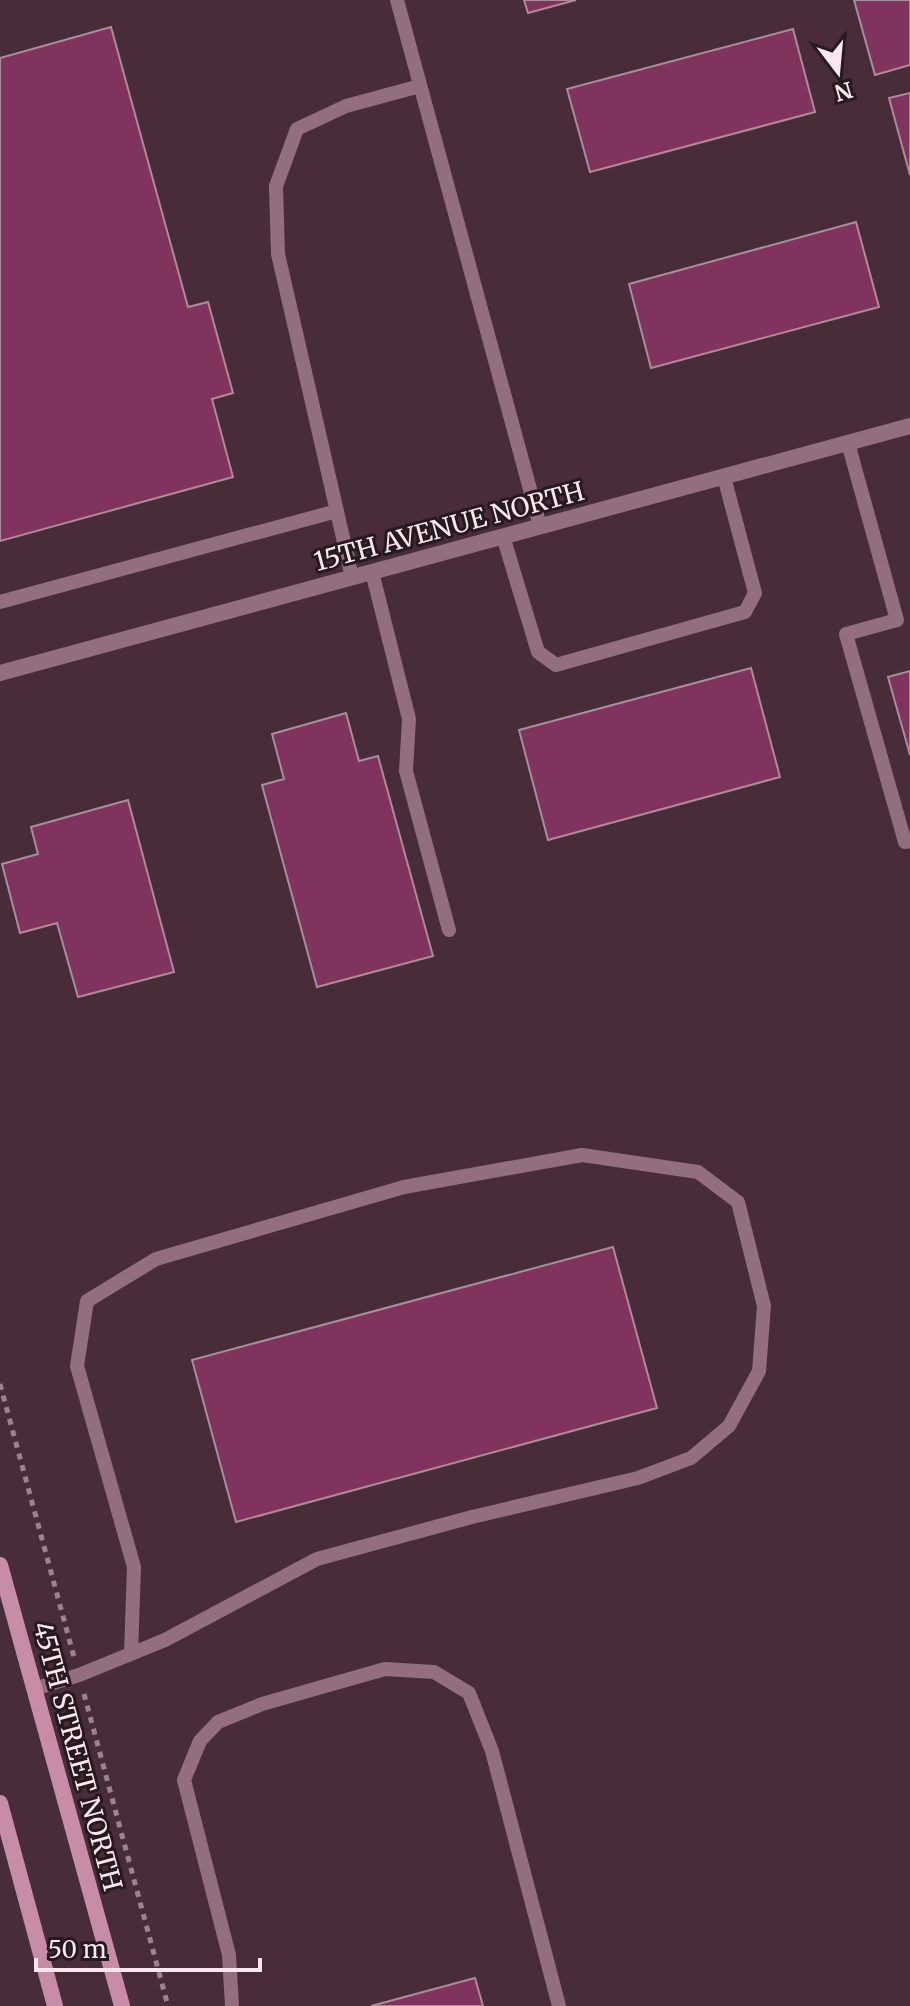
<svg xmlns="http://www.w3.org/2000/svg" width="910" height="2006" font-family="Merriweather,serif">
<rect width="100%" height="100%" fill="#482c3a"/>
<g fill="#80335c" stroke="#ac8b9a" stroke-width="2">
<polygon points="524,0 576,0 528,13"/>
<polygon points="854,0 910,0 910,65 875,75"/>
<polygon points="111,27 188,307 208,302 233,393 212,399 233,477 0,541 0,58"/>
<polygon points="793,29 815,112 590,172 567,89"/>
<polygon points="910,93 910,175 889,98"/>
<polygon points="856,222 879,307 651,368 629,284"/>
<polygon points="751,668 780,777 548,840 519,730"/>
<polygon points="910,671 910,755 888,677"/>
<polygon points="346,713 359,761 378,756 433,956 317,987 262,785 284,779 272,734"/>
<polygon points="128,800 174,972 78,997 57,923 20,933 2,864 38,854 31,827"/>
<polygon points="613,1247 657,1408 236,1522 192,1360"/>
<polygon points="475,1978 483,2006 371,2006"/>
</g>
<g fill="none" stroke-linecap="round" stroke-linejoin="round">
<g stroke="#9c848f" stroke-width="5" stroke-dasharray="6 6" stroke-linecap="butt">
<polyline points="0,1384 74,1657"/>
<polyline points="84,1694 168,2006"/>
</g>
<g stroke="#936e7f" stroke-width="14">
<polyline points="397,0 540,526"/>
<polyline points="848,443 897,620 846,634 905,842 910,841"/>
<polyline points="503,536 538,652 556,665 745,612 755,593 724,477"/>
<polyline points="372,572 409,719 406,771 449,930"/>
<polyline points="352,577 278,254 276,186 297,129 346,106 420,86"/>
<polyline points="0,602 337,511"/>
<polyline points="34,1689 79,1675 165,1640 317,1559 472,1517 638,1478 691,1458 729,1426 759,1371 764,1306 738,1202 698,1172 582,1155 404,1187 156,1259 87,1301 77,1366 134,1567 131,1654"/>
<polyline points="232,2006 229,1955 184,1780 200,1741 218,1722 262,1704 385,1669 434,1672 469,1693 492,1751 559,2006"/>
</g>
<polyline stroke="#936e7f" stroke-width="16" points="0,673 910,426"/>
<g stroke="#c78ca8" stroke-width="16">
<polyline points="0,1565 122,2006"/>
<polyline points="0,1803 55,2006"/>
</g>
</g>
<g text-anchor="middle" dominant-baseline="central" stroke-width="6" stroke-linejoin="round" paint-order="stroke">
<g font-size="26" fill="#f9e6ee" stroke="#26191f">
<text transform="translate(449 526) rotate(-15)">15TH AVENUE NORTH</text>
<text transform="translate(78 1756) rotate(75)">45TH STREET NORTH</text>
</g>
</g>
<g transform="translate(838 72) rotate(164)" stroke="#26191f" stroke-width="6" paint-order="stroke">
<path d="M0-6L14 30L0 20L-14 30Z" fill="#f9e6ee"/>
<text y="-12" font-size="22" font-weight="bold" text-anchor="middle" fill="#f9e6ee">N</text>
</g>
<path d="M36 1958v12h224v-12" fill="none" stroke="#f9e6ee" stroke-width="4"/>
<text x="48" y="1958" font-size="24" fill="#f9e6ee" stroke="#26191f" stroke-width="6" paint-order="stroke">50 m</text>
</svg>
